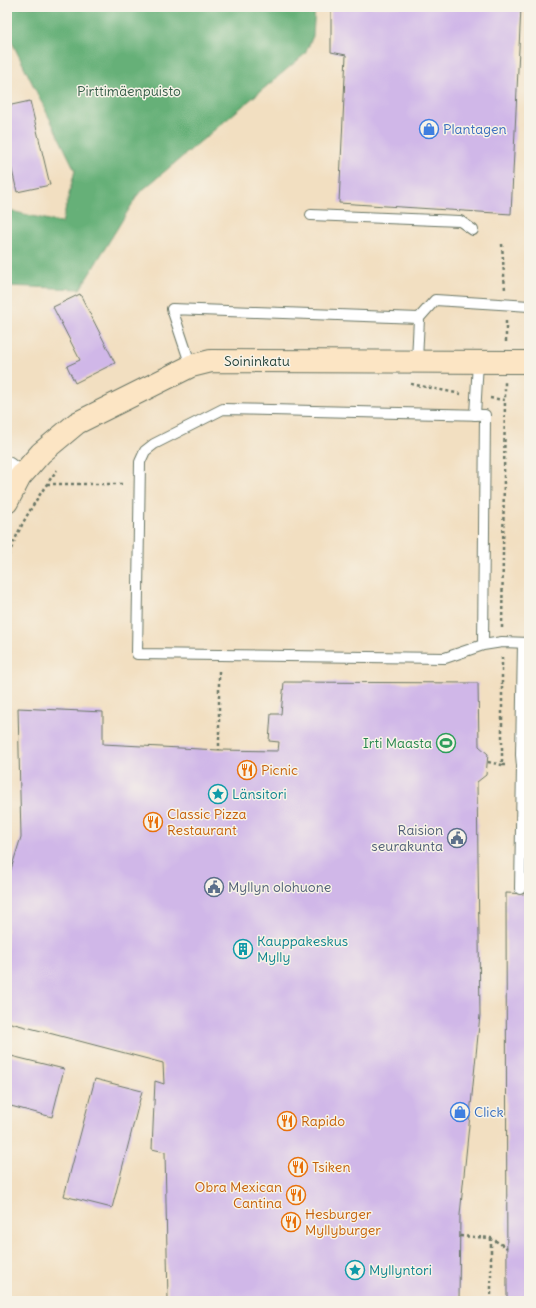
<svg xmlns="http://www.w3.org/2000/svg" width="536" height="1308" font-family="Delius,sans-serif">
<rect width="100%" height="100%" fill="#f7f3e8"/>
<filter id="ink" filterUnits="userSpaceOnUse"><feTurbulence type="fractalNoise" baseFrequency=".025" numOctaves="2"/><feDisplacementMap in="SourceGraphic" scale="8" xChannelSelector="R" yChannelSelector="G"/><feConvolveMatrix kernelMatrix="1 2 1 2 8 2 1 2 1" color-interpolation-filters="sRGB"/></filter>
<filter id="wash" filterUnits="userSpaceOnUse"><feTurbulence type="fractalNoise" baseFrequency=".012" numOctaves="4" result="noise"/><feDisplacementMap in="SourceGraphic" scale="16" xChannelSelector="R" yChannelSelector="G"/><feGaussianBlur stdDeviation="0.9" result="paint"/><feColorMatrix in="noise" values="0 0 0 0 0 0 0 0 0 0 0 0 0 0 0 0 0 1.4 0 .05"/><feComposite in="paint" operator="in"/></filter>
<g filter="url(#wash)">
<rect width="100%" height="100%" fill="#f2dfc1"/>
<polygon fill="#66b078" stroke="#427656" points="7,7 315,7 313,36 305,54 139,193 80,289 7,286 7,210 62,223 75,170 7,32"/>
<g id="blocks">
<g fill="#d0b7e8">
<polygon points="345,7 521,7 511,214 339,203 346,55 331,52 331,8 345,9"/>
<polygon points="30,101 50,185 17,192 7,148 7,106"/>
<polygon points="80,294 115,363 75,383 67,366 80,360 53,307"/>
<polygon points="284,682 478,683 479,746 488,754 486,775 477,782 480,1015 460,1215 459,1301 168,1301 165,1152 152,1149 155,1081 164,1084 163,1063 7,1022 7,882 21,837 18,708 103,712 103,744 219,750 278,751 279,742 269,741 271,714 281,714"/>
<polygon points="506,893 529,894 529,1301 507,1301"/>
<polygon points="7,1055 64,1069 52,1117 7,1105"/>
<polygon points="95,1079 142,1091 112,1208 64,1196"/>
</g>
</g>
</g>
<g filter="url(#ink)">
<use href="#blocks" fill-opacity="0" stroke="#697665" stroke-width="1"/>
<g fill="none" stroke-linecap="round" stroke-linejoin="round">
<defs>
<g id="lane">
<polyline points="311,215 460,221 473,230"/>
<polyline points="417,361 419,318 435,300 529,306"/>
<polyline points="191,366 172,309 419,318"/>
<polyline points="475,415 478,362"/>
<polyline points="483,645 485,415 223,409 154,444 145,451 140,462 137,654 445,658 483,645 502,642 529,643"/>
<polyline points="520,889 522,766 521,755 523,643"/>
</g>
<polyline id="street" points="7,467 20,477"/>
<polyline id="secondary" points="7,502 20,477 41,453 77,423 191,366 211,361 529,362"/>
</defs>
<use href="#lane" stroke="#697665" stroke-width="12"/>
<use href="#street" stroke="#697665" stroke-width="22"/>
<use href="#secondary" stroke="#697665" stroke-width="24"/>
<g stroke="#697665" stroke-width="2.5" stroke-dasharray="3 3" stroke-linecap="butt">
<polyline points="502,244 505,290"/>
<polyline points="506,342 506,319"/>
<polyline points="411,384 461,394"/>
<polyline points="490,398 505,400 505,382"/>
<polyline points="47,484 125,484"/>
<path d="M7 560C18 527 37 497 57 470"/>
<polyline points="502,628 505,400"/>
<polyline points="502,657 502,765 507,765"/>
<polyline points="219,671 219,750"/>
<polyline points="488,762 502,765"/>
<polyline points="460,1236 491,1238 507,1248"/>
<polyline points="491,1238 491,1301"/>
</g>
<use href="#lane" stroke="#fff" stroke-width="10"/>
<use href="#street" stroke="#fff" stroke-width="20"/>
<use href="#secondary" stroke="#fce5c4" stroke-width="22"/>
</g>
</g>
<defs>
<symbol id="shop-ring" viewBox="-11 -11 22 22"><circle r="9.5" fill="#f7f3e8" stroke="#3f7fe0" stroke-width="1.5"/><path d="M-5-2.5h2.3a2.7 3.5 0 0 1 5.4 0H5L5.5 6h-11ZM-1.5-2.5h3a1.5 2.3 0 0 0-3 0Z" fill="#3f7fe0"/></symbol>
<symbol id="stadium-ring" viewBox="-11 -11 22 22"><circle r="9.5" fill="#f7f3e8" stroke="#2e9e5b" stroke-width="1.5"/><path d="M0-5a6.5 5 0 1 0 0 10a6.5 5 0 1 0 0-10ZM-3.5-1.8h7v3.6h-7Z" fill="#2e9e5b"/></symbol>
<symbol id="restaurant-ring" viewBox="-11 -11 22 22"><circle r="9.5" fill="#f7f3e8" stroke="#e8710a" stroke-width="1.5"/><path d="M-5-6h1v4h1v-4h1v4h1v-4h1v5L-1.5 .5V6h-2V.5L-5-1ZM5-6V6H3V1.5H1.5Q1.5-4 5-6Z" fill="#e8710a"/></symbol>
<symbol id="sight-ring" viewBox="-11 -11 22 22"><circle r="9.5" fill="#f7f3e8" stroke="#0f9aa8" stroke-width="1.5"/><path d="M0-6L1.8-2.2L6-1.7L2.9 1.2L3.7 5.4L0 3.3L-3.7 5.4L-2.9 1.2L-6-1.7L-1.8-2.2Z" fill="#0f9aa8"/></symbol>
<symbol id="civic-ring" viewBox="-11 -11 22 22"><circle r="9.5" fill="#f7f3e8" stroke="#5c6f8a" stroke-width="1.5"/><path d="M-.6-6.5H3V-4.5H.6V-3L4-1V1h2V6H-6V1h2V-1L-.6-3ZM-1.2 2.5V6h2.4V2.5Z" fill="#5c6f8a"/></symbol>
<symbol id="building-ring" viewBox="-11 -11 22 22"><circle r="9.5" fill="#f7f3e8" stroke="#0f9aa8" stroke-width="1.5"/><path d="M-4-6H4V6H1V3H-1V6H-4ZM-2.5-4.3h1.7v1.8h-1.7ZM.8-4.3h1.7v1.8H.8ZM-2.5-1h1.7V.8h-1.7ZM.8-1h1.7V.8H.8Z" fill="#0f9aa8"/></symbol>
</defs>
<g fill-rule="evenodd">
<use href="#shop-ring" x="418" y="118" width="22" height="22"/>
<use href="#stadium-ring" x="435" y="732" width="22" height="22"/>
<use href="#restaurant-ring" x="236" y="759" width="22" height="22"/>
<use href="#sight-ring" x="207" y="783" width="22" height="22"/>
<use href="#restaurant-ring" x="142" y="811" width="22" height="22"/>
<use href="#civic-ring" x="446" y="827" width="22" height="22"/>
<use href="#civic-ring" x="203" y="876" width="22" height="22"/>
<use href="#building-ring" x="232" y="938" width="22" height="22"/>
<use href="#shop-ring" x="449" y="1101" width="22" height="22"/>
<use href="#restaurant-ring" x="276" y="1110" width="22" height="22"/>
<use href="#restaurant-ring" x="287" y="1156" width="22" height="22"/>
<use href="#restaurant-ring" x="285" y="1184" width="22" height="22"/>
<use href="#restaurant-ring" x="280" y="1211" width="22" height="22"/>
<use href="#sight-ring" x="344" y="1259" width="22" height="22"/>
</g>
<g text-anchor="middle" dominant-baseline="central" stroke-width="3" stroke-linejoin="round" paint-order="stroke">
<g font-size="14" fill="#325a46" stroke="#f7f3e8">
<text x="129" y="91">Pirttimäenpuisto</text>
</g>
<g font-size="14" fill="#366cbe" stroke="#f7f3e8" text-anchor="start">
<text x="443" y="129">Plantagen</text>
<text x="474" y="1112">Click</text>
</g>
<g font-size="14" fill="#1f3d34" stroke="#f7f3e8">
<text x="257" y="361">Soininkatu</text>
</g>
<g font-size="14" fill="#27864d" stroke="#f7f3e8" text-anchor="end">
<text x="432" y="743">Irti Maasta</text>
</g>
<g font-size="14" fill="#c56008" stroke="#f7f3e8" text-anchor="start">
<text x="261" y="770">Picnic</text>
<text x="167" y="814">Classic Pizza<tspan x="167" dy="16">Restaurant</tspan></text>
<text x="301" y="1121">Rapido</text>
<text x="312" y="1167">Tsiken</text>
<text x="282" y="1187" text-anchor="end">Obra Mexican<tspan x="282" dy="16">Cantina</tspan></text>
<text x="305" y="1214">Hesburger<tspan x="305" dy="16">Myllyburger</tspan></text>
</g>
<g font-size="14" fill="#0d838f" stroke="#f7f3e8" text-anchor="start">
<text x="232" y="794">Länsitori</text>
<text x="257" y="941">Kauppakeskus<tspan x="257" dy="16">Mylly</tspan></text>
<text x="369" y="1270">Myllyntori</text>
</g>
<g font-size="14" fill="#4e5e75" stroke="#f7f3e8" text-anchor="end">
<text x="443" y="830">Raision<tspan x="443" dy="16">seurakunta</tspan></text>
<text x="228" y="887" text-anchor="start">Myllyn olohuone</text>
</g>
</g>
<rect width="536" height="1308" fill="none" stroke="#f7f3e8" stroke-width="24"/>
</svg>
